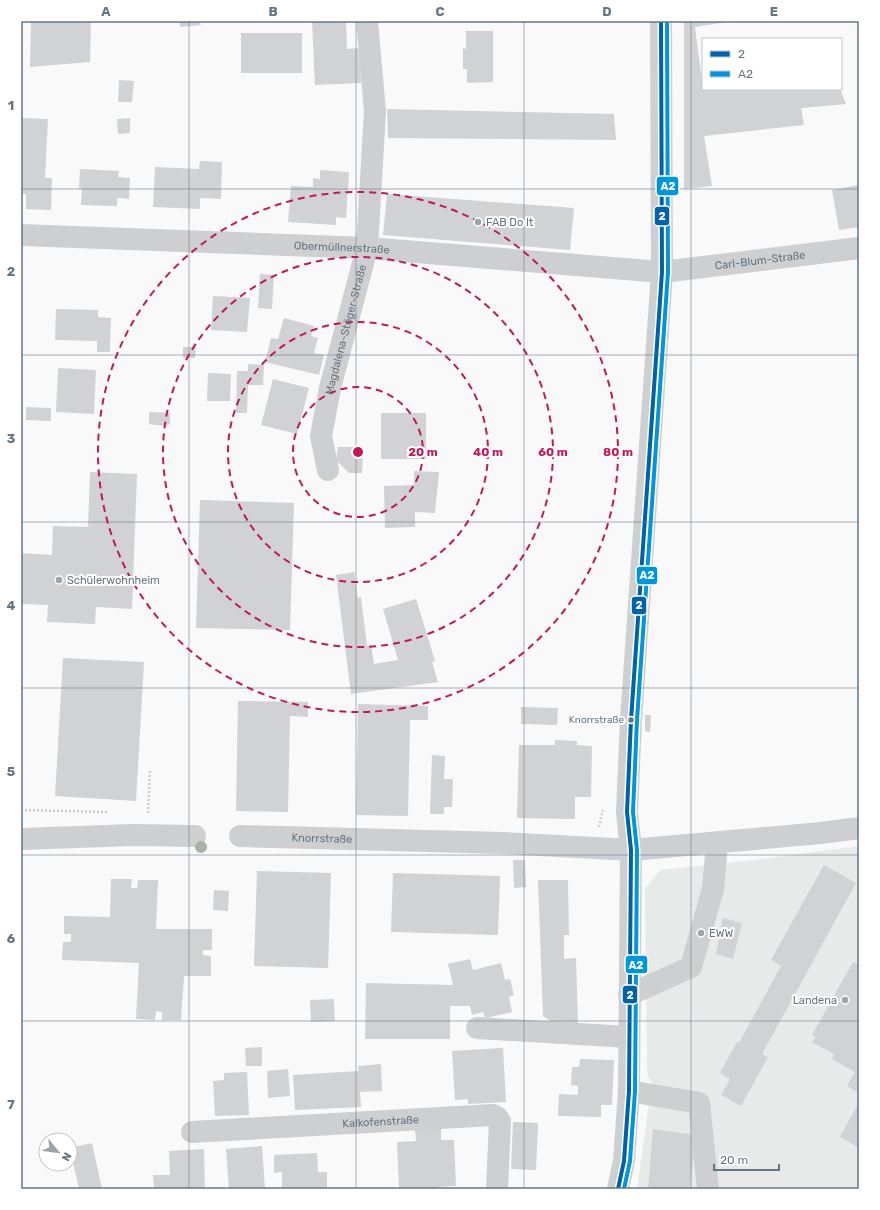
<svg xmlns="http://www.w3.org/2000/svg" width="880" height="1210" font-family="Rubik,sans-serif">
<rect width="100%" height="100%" fill="#f9f9f9"/>
<polygon fill="#e8e9e9" points="859,846 859,1189 637,1189 652,1082 648,1077 647,1066 645,889 660,870 762,859"/>
<g fill="#d0d2d3">
<polygon points="31,21 91,21 90,62 30,67"/>
<polygon points="180,21 200,21 201,25 180,27"/>
<polygon points="312,21 346,21 347,49 359,48 361,83 315,85"/>
<polygon points="684,21 733,21 695,27 703,89 840,89 846,104 801,108 804,125 704,136 712,186 684,189"/>
<polygon points="466,31 493,31 493,82 467,83 467,69 463,69 463,48 466,49"/>
<rect x="241" y="33" width="61" height="40"/>
<polygon points="119,80 134,81 132,102 118,102"/>
<polygon points="387,109 614,114 616,140 388,138"/>
<polygon points="21,118 48,119 45,178 52,178 51,210 26,209 26,194 21,194"/>
<polygon points="130,118 130,133 118,134 117,119"/>
<polygon points="200,161 222,162 221,199 200,198 200,209 153,207 155,167 199,169"/>
<polygon points="80,169 119,171 118,177 130,178 129,199 117,198 117,206 81,205 82,189 79,189"/>
<polygon points="320,170 349,172 346,218 336,217 336,225 288,222 291,186 313,187 313,178 320,179"/>
<polygon points="859,185 859,227 839,230 832,190"/>
<polygon points="387,194 574,208 570,250 383,235"/>
<polygon points="260,274 274,275 272,309 258,308"/>
<polygon points="213,296 250,298 247,332 211,330"/>
<polygon points="56,309 98,310 98,317 111,318 110,352 97,352 97,341 55,340"/>
<polygon points="284,318 314,326 311,336 318,338 314,353 324,355 319,375 265,362 271,338 278,339"/>
<polygon points="183,347 196,347 195,358 183,358"/>
<polygon points="248,364 264,365 263,385 248,385 247,413 236,413 237,371 248,371"/>
<polygon points="58,368 96,370 94,414 56,412"/>
<polygon points="208,373 231,374 230,401 207,401"/>
<polygon points="273,379 309,388 297,434 261,425"/>
<polygon points="26,407 51,408 51,421 26,420"/>
<polygon points="149,412 170,413 170,424 164,426 149,424"/>
<rect x="381" y="413" width="45" height="46"/>
<polygon points="338,447 363,447 362,473 349,473 336,460"/>
<polygon points="414,471 439,472 435,513 415,512 415,527 385,528 384,486 414,485"/>
<polygon points="90,472 137,474 132,609 96,607 95,624 47,622 48,605 21,604 21,553 52,555 53,526 88,527"/>
<polygon points="200,500 294,503 290,630 196,628"/>
<polygon points="354,572 358,598 361,597 367,646 371,645 374,664 398,660 383,609 416,599 435,661 432,662 438,682 351,694 336,575"/>
<polygon points="63,658 144,662 136,801 55,796"/>
<polygon points="238,701 308,702 308,717 290,716 288,812 236,811"/>
<polygon points="358,704 428,706 428,720 410,720 408,816 356,815"/>
<polygon points="521,707 558,708 557,725 521,724"/>
<polygon points="645,715 651,715 650,732 645,731"/>
<polygon points="555,740 577,741 577,745 592,746 591,797 575,797 575,819 517,818 519,745 555,745"/>
<polygon points="432,755 445,756 444,779 453,779 452,807 444,807 444,814 430,814"/>
<polygon points="513,860 525,860 526,887 514,888"/>
<polygon points="824,865 856,883 762,1054 768,1057 741,1106 721,1095 730,1079 720,1073 737,1042 739,1043 781,966 771,960"/>
<polygon points="257,871 331,873 328,968 254,966"/>
<polygon points="393,873 500,876 498,935 391,932"/>
<polygon points="111,879 132,879 131,888 137,888 138,880 158,880 156,929 212,929 212,950 203,950 203,955 211,956 211,976 184,976 181,1020 162,1020 162,1012 156,1011 155,1020 136,1019 139,963 62,960 63,942 71,942 71,934 64,934 64,916 110,917"/>
<polygon points="538,880 568,880 569,935 564,935 564,959 576,958 578,1026 559,1027 543,1016"/>
<polygon points="214,890 229,891 228,911 213,910"/>
<polygon points="723,918 742,923 733,959 716,954"/>
<polygon points="470,959 473,970 501,963 505,980 510,979 514,995 509,997 512,1012 485,1018 483,1012 472,1015 470,1006 450,1006 450,1039 365,1039 366,983 453,985 448,964"/>
<polygon points="853,962 859,965 859,1093 847,1086 855,1072 832,1059 834,1054 812,1042 816,1037 812,1035"/>
<polygon points="334,999 335,1021 311,1022 310,1000"/>
<polygon points="262,1047 262,1066 246,1066 245,1048"/>
<polygon points="503,1048 506,1102 468,1104 468,1099 455,1100 452,1051"/>
<polygon points="580,1059 614,1060 612,1105 601,1105 601,1117 558,1116 559,1094 578,1095 578,1086 571,1085 572,1067 579,1067"/>
<polygon points="381,1064 382,1091 360,1092 361,1107 295,1110 293,1075 359,1071 358,1066"/>
<polygon points="288,1069 290,1096 268,1098 267,1071"/>
<polygon points="247,1072 249,1115 215,1116 213,1081 224,1080 224,1073"/>
<polygon points="859,1102 859,1148 840,1137"/>
<polygon points="513,1122 538,1123 536,1170 511,1169"/>
<polygon points="441,1128 441,1140 454,1140 456,1186 438,1187 438,1189 399,1189 397,1142 416,1141 415,1129"/>
<polygon points="653,1129 696,1135 690,1189 648,1189"/>
<polygon points="92,1143 102,1189 79,1189 70,1148"/>
<polygon points="262,1146 265,1189 229,1189 226,1149"/>
<polygon points="204,1149 205,1189 154,1189 153,1175 170,1175 169,1151"/>
<polygon points="317,1153 318,1172 327,1172 327,1189 282,1189 282,1172 274,1173 274,1155"/>
</g>
<g fill="none" stroke-linecap="round" stroke-linejoin="round">
<g stroke="#cbcccd" stroke-width="2.5" stroke-dasharray="2 2" stroke-linecap="butt">
<polyline points="21,810 108,812"/>
<polyline points="148,813 150,769"/>
<polyline points="599,827 603,810"/>
</g>
<g stroke="#cecfd0" stroke-width="22">
<path id="s1" d="M21 235 367 248 662 272 859 248"/>
<path id="s2" d="M328 470 321 436 330 388 367 248 375 111 367 21"/>
<path id="s3" d="M240 836 503 843 631 850 821 833 859 828"/>
<polyline points="21,839 133,835 195,836"/>
<polyline points="629,995 691,967 713,889 717,843"/>
<polyline points="477,1028 628,1037"/>
<polyline points="629,1091 699,1103 708,1189"/>
<path id="s4" d="M192 1132 493 1115 497 1117 500 1121 497 1189"/>
<polyline points="618,1189 624,1161 629,1091 631,850 627,812 631,720 662,272 661,21"/>
</g>
<defs>
<polyline id="bus-1" points="618,1189 624,1161 629,1091 631,850 627,812 631,720 662,272 661,21"/>
<polyline id="bus-2" points="624,1189 630,1161 635,1091 637,850 633,812 637,720 668,272 667,21"/>
</defs>
<use href="#bus-1" stroke="#fff" stroke-width="7"/>
<use href="#bus-2" stroke="#fff" stroke-width="7"/>
<use href="#bus-1" stroke="#0062a7" stroke-width="4"/>
<use href="#bus-2" stroke="#0096dc" stroke-width="4"/>
</g>
<circle fill="#a9b3a7" cx="201" cy="847" r="6"/>
<path fill="none" stroke="#657683" stroke-width="1" stroke-opacity="0.55" d="M189 21V1189M356 21V1189M524 21V1189M691 21V1189M21 189H859M21 355H859M21 522H859M21 688H859M21 855H859M21 1021H859"/>
<g fill="none" stroke="#c2185b" stroke-width="2" stroke-dasharray="7 5">
<circle cx="358" cy="452" r="65"/>
<circle cx="358" cy="452" r="130"/>
<circle cx="358" cy="452" r="195"/>
<circle cx="358" cy="452" r="260"/>
</g>
<g fill="#99a4ac" stroke="#fff" stroke-width="1.5">
<circle cx="478" cy="222" r="4"/>
<circle cx="59" cy="580" r="4"/>
<circle cx="701" cy="933" r="4"/>
<circle cx="845" cy="1000" r="4"/>
</g>
<circle fill="#657683" stroke="#fff" stroke-width="1.5" cx="631" cy="720" r="3.5"/>
<g text-anchor="middle" dominant-baseline="central" stroke-width="4" stroke-linejoin="round" paint-order="stroke">
<g font-size="10" fill="#657683" stroke="#fff" text-anchor="end">
<text x="624" y="720">Knorrstraße</text>
</g>
<g font-size="11" fill="#657683" stroke="#fff" text-anchor="start">
<text x="486" y="222">FAB Do It</text>
<text x="67" y="580">Schülerwohnheim</text>
<text x="709" y="933">EWW</text>
<text x="837" y="1000" text-anchor="end">Landena</text>
</g>
<g font-size="11" fill="#657683" stroke="#fff">
<text stroke="none"><textPath href="#s1" startOffset="321">Obermüllnerstraße</textPath></text>
<text stroke="none"><textPath href="#s1" startOffset="741">Carl-Blum-Straße</textPath></text>
<text stroke="none"><textPath href="#s2" startOffset="144">Magdalena-Stöger-Straße</textPath></text>
<text stroke="none"><textPath href="#s3" startOffset="82">Knorrstraße</textPath></text>
<text stroke="none"><textPath href="#s4" startOffset="189">Kalkofenstraße</textPath></text>
</g>
</g>
<circle cx="358" cy="452" r="6" fill="#c2185b" stroke="#fff" stroke-width="2"/>
<g font-size="12" text-anchor="middle" font-weight="bold" fill="#c2185b" stroke="#fff" stroke-width="4" stroke-linejoin="round" paint-order="stroke">
<text x="423" y="456">20 m</text>
<text x="488" y="456">40 m</text>
<text x="553" y="456">60 m</text>
<text x="618" y="456">80 m</text>
</g>
<g stroke="#fff" stroke-width="1.5">
<rect x="656" y="176" width="23" height="20" rx="4" fill="#0096dc"/>
<rect x="654" y="206" width="16" height="20" rx="4" fill="#0062a7"/>
<rect x="636" y="566" width="22" height="19" rx="4" fill="#0096dc"/>
<rect x="631" y="596" width="16" height="19" rx="4" fill="#0062a7"/>
<rect x="625" y="955" width="23" height="19" rx="4" fill="#0096dc"/>
<rect x="622" y="985" width="16" height="19" rx="4" fill="#0062a7"/>
</g>
<g font-size="11" text-anchor="middle" font-weight="bold" fill="#fff">
<text x="668" y="190">A2</text>
<text x="662" y="220">2</text>
<text x="647" y="579">A2</text>
<text x="639" y="609">2</text>
<text x="636" y="969">A2</text>
<text x="630" y="999">2</text>
</g>
<rect width="880" height="1210" fill="none" stroke="#ffffff" stroke-width="44"/>
<rect x="702" y="38" width="140" height="52" fill="#ffffff" stroke="#c1c8cd"/>
<rect x="710" y="51" width="20" height="6" fill="#0062a7" stroke="#c1c8cd"/>
<text x="738" y="58" font-size="12" fill="#657683">2</text>
<rect x="710" y="71" width="20" height="6" fill="#0096dc" stroke="#c1c8cd"/>
<text x="738" y="78" font-size="12" fill="#657683">A2</text>
<g transform="translate(58 1152) rotate(119)"><circle r="19" fill="#ffffff" stroke="#c1c8cd"/>
<path d="M0-3L7 15L0 10L-7 15Z" fill="#99a4ac"/>
<text y="-6" font-size="11" font-weight="bold" text-anchor="middle" fill="#657683">N</text>
</g>
<path d="M714 1164v6h65v-6" fill="none" stroke="#657683" stroke-width="2"/>
<text x="720" y="1164" font-size="12" fill="#657683" stroke="#ffffff" stroke-width="3" paint-order="stroke">20 m</text>
<rect x="22" y="22" width="836" height="1166" fill="none" stroke="#657683" stroke-width="1.5"/>
<g font-size="13" text-anchor="middle" font-weight="bold" fill="#657683">
<text x="106" y="16">A</text>
<text x="273" y="16">B</text>
<text x="440" y="16">C</text>
<text x="607" y="16">D</text>
<text x="774" y="16">E</text>
<text x="11" y="110">1</text>
<text x="11" y="276">2</text>
<text x="11" y="443">3</text>
<text x="11" y="610">4</text>
<text x="11" y="776">5</text>
<text x="11" y="943">6</text>
<text x="11" y="1109">7</text>
</g>
</svg>
